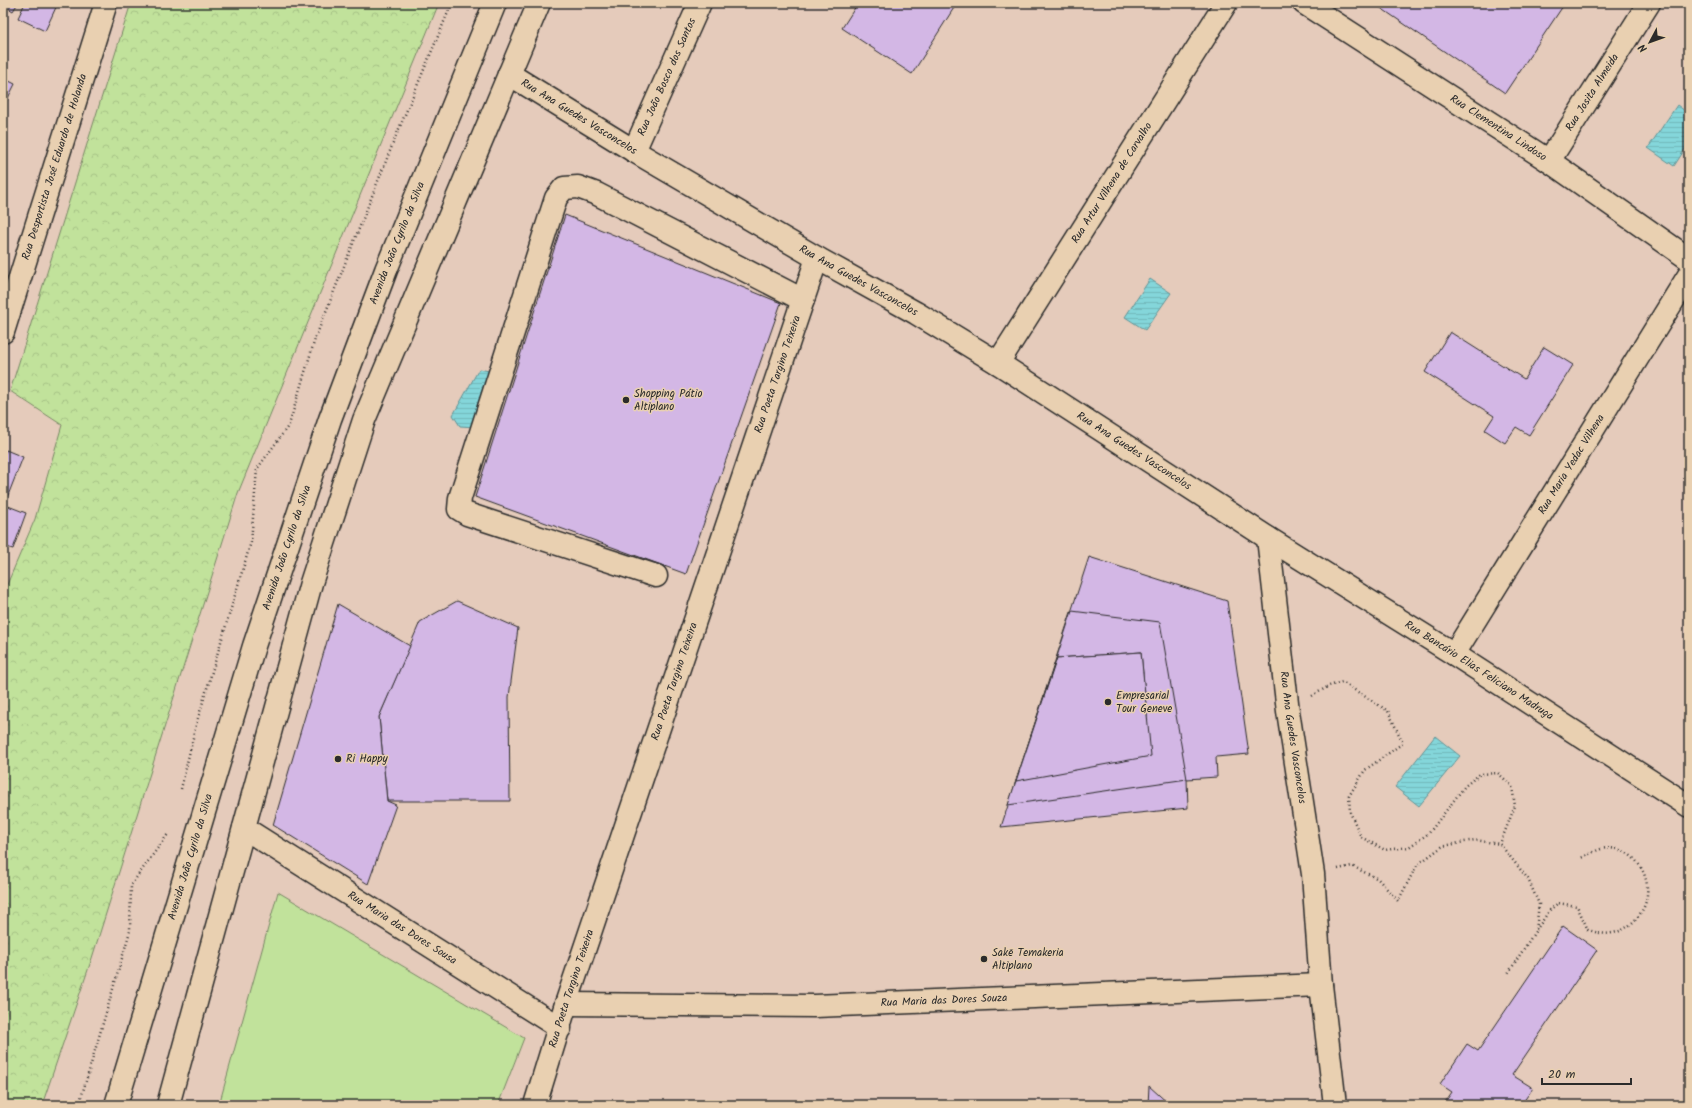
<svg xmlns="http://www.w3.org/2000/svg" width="1692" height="1108" font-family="Kalam,sans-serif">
<defs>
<pattern id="forest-crowns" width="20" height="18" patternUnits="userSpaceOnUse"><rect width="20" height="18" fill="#c1e29b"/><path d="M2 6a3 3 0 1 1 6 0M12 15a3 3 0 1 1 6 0" fill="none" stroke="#a6c286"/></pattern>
<pattern id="water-rules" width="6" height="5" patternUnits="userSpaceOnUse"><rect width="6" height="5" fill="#84d6da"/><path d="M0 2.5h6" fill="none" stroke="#72b8bb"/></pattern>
</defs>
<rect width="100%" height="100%" fill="#e5cbbb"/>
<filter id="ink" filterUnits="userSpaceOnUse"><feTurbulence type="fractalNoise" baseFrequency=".025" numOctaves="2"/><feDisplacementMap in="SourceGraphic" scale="8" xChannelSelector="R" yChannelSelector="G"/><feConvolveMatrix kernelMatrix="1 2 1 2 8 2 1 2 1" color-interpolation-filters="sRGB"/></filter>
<g filter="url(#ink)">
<polygon fill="#c1e29b" stroke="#768663" points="278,892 524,1038 498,1105 219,1105"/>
<polygon fill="url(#forest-crowns)" stroke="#768663" points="131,3 439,3 238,493 92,958 42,1105 3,1105 3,594 35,519 62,425 10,391"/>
<g fill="url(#water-rules)" stroke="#609294">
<polygon points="1677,105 1689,114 1689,143 1674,166 1648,148"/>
<polygon points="1150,279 1171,293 1145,330 1125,317"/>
<polygon points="479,369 489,371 497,380 475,427 460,426 453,415"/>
<polygon points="1435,736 1460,756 1419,806 1395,787"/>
</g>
<g fill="#d3b7e5" stroke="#2b2b2b">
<polygon points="3,3 18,3 13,11 3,5"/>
<polygon points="25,3 58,3 45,31 18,18"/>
<polygon points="858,3 957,3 912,74 842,28"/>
<polygon points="1380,3 1565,3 1505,93 1378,6"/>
<polygon points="3,78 15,84 3,108"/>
<polygon points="565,215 781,303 686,574 475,497"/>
<polygon points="1450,332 1524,379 1544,347 1573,365 1529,435 1516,427 1505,443 1485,430 1494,416 1425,372"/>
<polygon points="6,450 23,457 5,503 3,503 3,458"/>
<polygon points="3,504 26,513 13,549 3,546"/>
<polygon points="1089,557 1227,601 1249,754 1216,757 1217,777 1187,779 1188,808 1001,827"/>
<polygon points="457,601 518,628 509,697 510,801 387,801 379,717 420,622"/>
<polygon points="338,604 410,646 379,717 387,801 396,805 368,884 273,825"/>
<polygon points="1072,611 1160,622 1187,779 1008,805"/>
<polygon points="1141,652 1147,717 1028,745 1057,658"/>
<polygon points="1141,652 1151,756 1016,781 1057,658"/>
<polygon points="1563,926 1597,950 1512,1075 1533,1088 1521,1105 1443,1105 1452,1092 1440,1084 1467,1044 1478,1051"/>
<polygon points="1149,1086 1170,1105 1148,1105"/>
</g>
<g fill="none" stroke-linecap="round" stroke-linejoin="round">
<defs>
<g id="minor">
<path id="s1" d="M1304 3 1549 161 1689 259"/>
<path id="s2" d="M509 74 634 151 817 258 916 313 998 363 1268 538 1454 654 1689 806"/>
<path id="s3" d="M634 151 700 3"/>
<path id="s4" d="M1549 161 1649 3"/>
<path id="s5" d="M998 363 1226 3"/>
<path id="s6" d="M1268 538 1288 711 1313 874 1321 985 1335 1105"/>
<polyline points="656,576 467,514 459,509 460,498 556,198 564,188 578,187 597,194 803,300"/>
<path id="s7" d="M1454 654 1689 275"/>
<path id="s8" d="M244 828 560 1028"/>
<path id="s9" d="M566 1004 815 1006 1321 985"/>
<path id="s10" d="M535 1105 566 1004 817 258"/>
</g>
<g id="major">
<path id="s11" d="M3 332 106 3"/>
<path id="s12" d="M116 1105 254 646 330 419 386 270 495 3"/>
<polyline points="168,1105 311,583 364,420 539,3"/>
</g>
</defs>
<use href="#minor" stroke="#2b2b2b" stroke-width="25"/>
<use href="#major" stroke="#2b2b2b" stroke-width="25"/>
<g stroke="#2b2b2b" stroke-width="2.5" stroke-dasharray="1 3" stroke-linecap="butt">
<polyline points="1312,696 1329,686 1342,682 1388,711 1403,743 1365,770 1349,796 1350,812 1361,837 1385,850 1409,847 1429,833 1465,786 1480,774 1498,773 1512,786 1515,806 1500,844"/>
<polyline points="181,789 196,725 251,542 257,469 289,425 315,339 396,136 452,3"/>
<polyline points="1338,869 1352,866 1378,879 1398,901 1417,865 1443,846 1475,840 1500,844 1528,879 1539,904 1536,930 1507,975"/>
<path d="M1536 930 1550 910 1558 903 1577 906 1588 930C1596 932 1603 935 1612 933 1629 931 1646 912 1647 895 1650 870 1629 843 1601 849 1594 851 1588 855 1581 858"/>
<polyline points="79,1105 130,931 131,885 168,834"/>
</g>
<use href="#minor" stroke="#e9d0b1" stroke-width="22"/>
<use href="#major" stroke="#e9d0b1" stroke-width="22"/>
</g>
</g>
<g fill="#2b2b2b" stroke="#e9d0b1" stroke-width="1.5">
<circle cx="626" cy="400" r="4"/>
<circle cx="1108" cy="702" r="4"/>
<circle cx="338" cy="759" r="4"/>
<circle cx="984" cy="959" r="4"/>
</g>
<g text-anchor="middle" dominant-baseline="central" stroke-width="3" stroke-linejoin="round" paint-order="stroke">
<g font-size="11" fill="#2b2b2b" stroke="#e9d0b1">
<text stroke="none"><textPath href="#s3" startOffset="81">Rua João Bosco dos Santos</textPath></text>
<text stroke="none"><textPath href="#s4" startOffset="81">Rua Josita Almeida</textPath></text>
<text stroke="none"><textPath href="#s2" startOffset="82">Rua Ana Guedes Vasconcelos</textPath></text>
<text stroke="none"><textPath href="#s1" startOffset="231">Rua Clementina Lindoso</textPath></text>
<text stroke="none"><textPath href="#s11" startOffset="173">Rua Desportista José Eduardo de Holanda</textPath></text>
<text stroke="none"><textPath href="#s5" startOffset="213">Rua Artur Vilhena de Carvalho</textPath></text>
<text stroke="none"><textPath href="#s12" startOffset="907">Avenida João Cyrilo da Silva</textPath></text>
<text stroke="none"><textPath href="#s2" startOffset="406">Rua Ana Guedes Vasconcelos</textPath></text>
<text stroke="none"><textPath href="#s10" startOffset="770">Rua Poeta Targino Teixeira</textPath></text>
<text stroke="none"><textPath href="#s2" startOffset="730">Rua Ana Guedes Vasconcelos</textPath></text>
<text stroke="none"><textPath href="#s7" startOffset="223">Rua Maria Yedac Vilhena</textPath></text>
<text stroke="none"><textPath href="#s12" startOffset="583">Avenida João Cyrilo da Silva</textPath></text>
<text stroke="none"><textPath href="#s2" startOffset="1139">Rua Bancário Elias Feliciano Madruga</textPath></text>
<text stroke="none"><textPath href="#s10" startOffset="446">Rua Poeta Targino Teixeira</textPath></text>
<text stroke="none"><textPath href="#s6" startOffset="201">Rua Ana Guedes Vasconcelos</textPath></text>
<text stroke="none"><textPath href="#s12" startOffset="259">Avenida João Cyrilo da Silva</textPath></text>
<text stroke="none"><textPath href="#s8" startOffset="187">Rua Maria das Dores Sousa</textPath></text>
<text stroke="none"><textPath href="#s10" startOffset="122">Rua Poeta Targino Teixeira</textPath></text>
<text stroke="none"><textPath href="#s9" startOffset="378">Rua Maria das Dores Souza</textPath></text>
</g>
<g font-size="11" fill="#2b2b2b" stroke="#e9d0b1" text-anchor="start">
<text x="634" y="394">Shopping Pátio<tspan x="634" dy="13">Altiplano</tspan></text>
<text x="1116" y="696">Empresarial<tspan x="1116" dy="13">Tour Geneve</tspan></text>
<text x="346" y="759">Ri Happy</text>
<text x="992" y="953">Sakē Temakeria<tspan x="992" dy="13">Altiplano</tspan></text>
</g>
</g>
<rect width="1692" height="1108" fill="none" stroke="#e9d0b1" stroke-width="16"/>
<rect x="8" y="8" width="1676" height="1092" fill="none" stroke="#2b2b2b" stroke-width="1.5" filter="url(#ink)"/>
<g transform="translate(1650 42) rotate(229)" stroke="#e9d0b1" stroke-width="3" paint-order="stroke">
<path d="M0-3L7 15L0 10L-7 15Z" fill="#2b2b2b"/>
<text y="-6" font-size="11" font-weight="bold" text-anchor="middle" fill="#2b2b2b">N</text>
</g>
<path d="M1542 1078v6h89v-6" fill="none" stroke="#2b2b2b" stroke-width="2"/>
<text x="1548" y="1078" font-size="12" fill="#2b2b2b" stroke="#e9d0b1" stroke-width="3" paint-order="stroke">20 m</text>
</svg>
